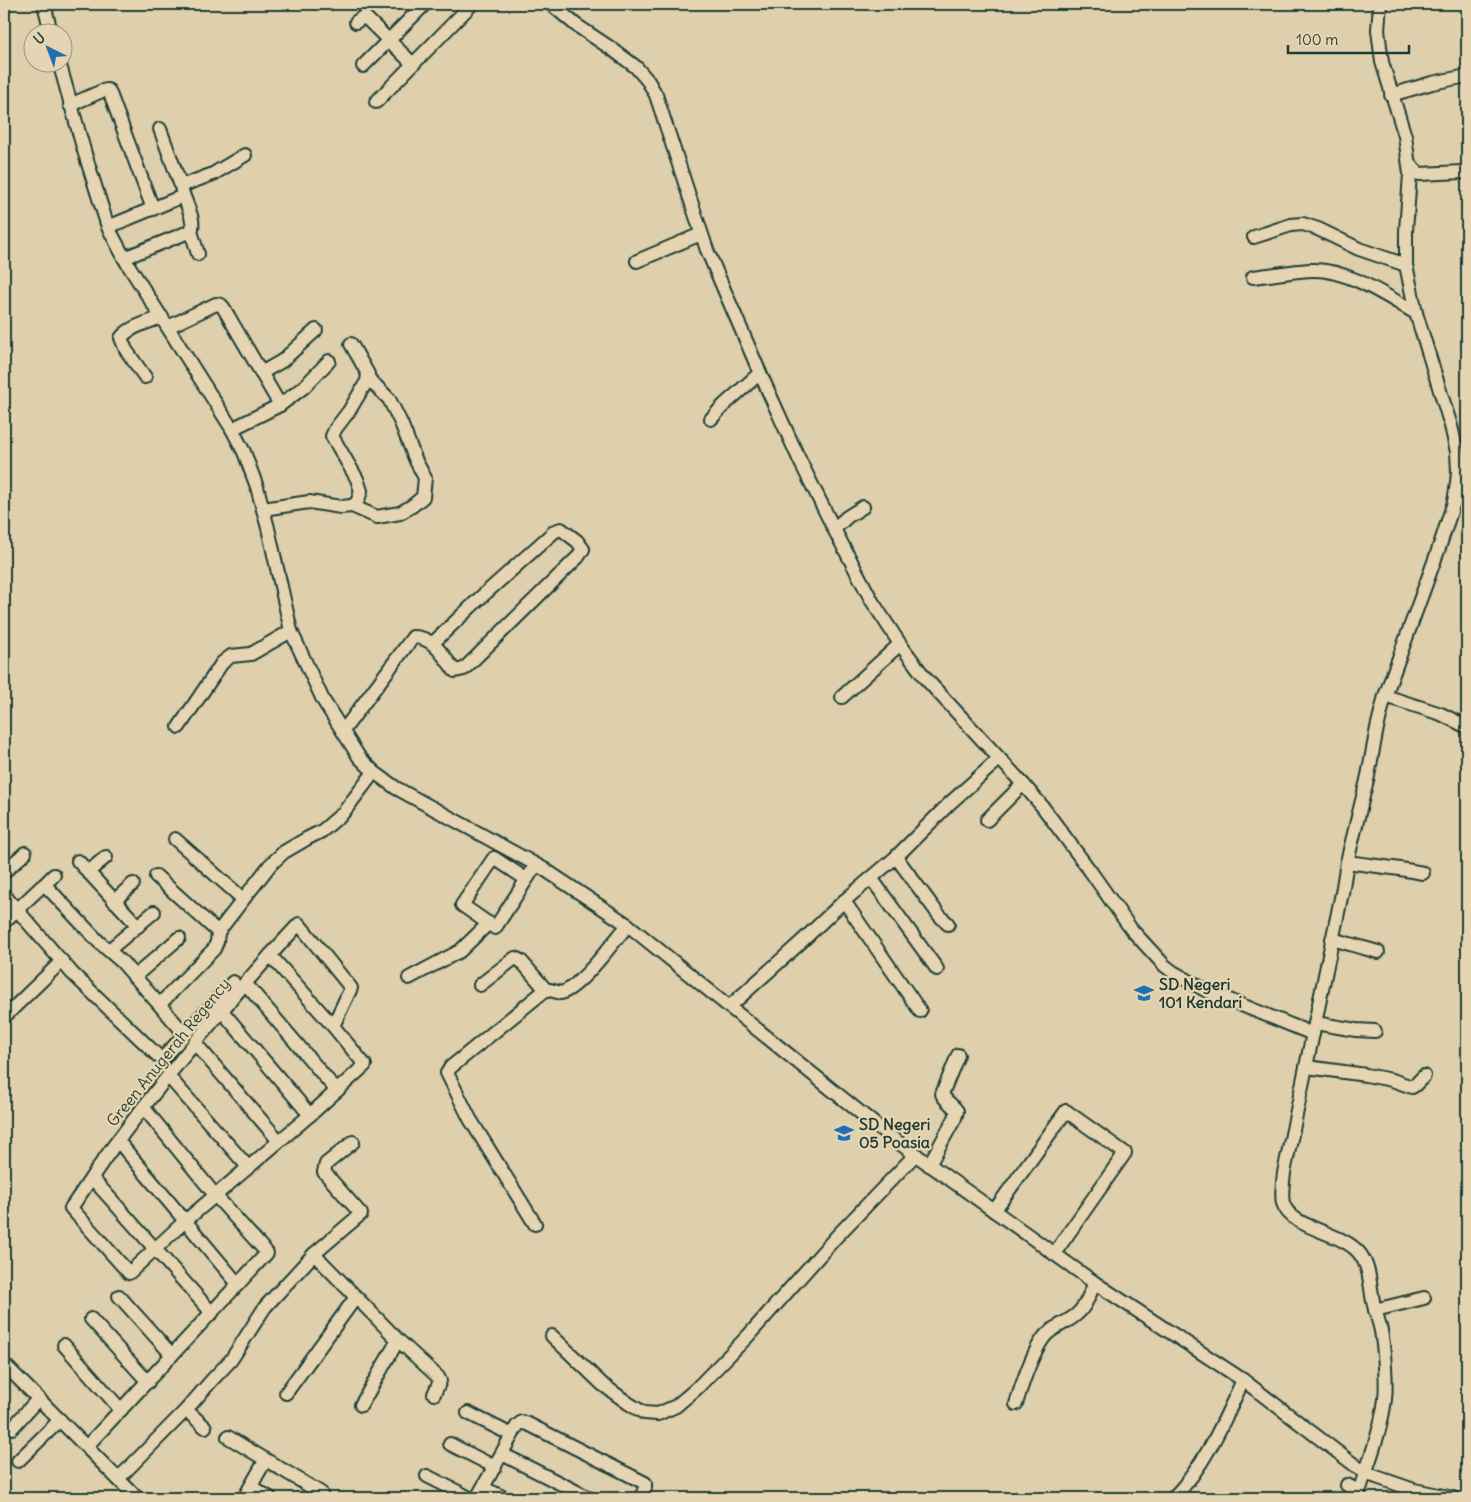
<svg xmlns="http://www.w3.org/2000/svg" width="1471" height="1502" font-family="Delius,sans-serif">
<rect width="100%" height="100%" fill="#decfad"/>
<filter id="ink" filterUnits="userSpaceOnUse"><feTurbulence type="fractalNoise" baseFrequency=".02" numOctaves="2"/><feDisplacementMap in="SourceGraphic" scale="10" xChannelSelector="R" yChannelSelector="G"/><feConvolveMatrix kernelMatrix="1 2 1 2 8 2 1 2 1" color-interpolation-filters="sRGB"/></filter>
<g filter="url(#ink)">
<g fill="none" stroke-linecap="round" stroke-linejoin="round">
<defs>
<g id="minor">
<polyline points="44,4 51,32"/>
<polyline points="551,4 576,25 612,49 636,67 648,81 656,95 707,250 760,373 800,461 834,529 872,601 900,644 926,679 1023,784 1042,806 1091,872 1131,929 1164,965 1173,972 1207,991 1313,1034"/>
<polyline points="356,22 363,17 365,17 413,64"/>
<polyline points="59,62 85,154 108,227 127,263 232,429 244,452 257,487 268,528 291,631 323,700 359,757 374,772 396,788 544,869 628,925 888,1135 1095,1283 1243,1380 1365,1473 1414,1490 1453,1498"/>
<polyline points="363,66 425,4"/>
<polyline points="1391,95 1432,83 1467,76"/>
<polyline points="376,102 472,4"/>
<polyline points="70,105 102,91 107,90 109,91 153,209"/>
<polyline points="160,129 181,186"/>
<polyline points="1410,164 1419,174 1463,172 1467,174"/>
<polyline points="108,227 183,196"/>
<path d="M191 231C197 220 183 200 181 186L213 174 245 155"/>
<polyline points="1254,237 1291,225 1303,224 1318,229 1359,249 1406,265"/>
<polyline points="124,258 191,231 198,254"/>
<polyline points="637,261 701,234"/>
<path d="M1253 277C1272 275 1292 271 1311 270 1346 268 1386 296 1416 313"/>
<polyline points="168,327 216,304 221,305 223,307 280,405 232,429"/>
<polyline points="261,373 282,361 316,330"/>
<path d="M145 377 126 350 121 338C129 327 149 322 162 317"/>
<polyline points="280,405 304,387 329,361"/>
<polyline points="711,419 724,405 760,373"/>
<polyline points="352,506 377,517 400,513 412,506 423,497 425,478 416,461 401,423 389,399 368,378"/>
<polyline points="263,509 309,502 341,507 352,506 356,503 358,500 361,491 357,479 332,436 336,428 349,411 367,381 368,374 351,344"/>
<polyline points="834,529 847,517 863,507"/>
<polyline points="1385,696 1441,714 1467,727"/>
<polyline points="842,697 900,644"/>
<polyline points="179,727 222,663 231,656 251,654 291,631"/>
<path d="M343 731 413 637C434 637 443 656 455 671L464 669 578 557 583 549 577 541 561 529 555 531 479 599 433 643"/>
<polyline points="987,820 1023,784"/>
<polyline points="175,839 243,899"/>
<polyline points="896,857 939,915 948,924"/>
<polyline points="78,861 138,926"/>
<polyline points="1347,862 1400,869 1423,873"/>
<polyline points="4,872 25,853"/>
<polyline points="88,872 106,857"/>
<polyline points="156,876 218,932 270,865 284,852 308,838 322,831 343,813 374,772"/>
<polyline points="871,878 937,969"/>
<polyline points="526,879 494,858 462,905 495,928 536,865"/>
<polyline points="44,885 54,875"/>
<polyline points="4,895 72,973 158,1056 163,1058 233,982"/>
<polyline points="114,901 133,884"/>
<polyline points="844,901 920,1011"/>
<polyline points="4,922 41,887 44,885 46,886 99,942 122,962 184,1033"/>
<polyline points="1332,939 1378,952"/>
<polyline points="109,950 154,912"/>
<path d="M270 955 333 1026 365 1065 310 1115 184 1222 129 1273 71 1208C87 1185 102 1161 119 1139 175 1065 235 992 299 924L351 988 333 1026"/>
<polyline points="134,977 179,938"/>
<polyline points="409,978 460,951 489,923"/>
<polyline points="245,983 337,1091"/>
<polyline points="480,985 515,958 521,961 547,991"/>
<polyline points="160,1004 214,949 217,942 218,932"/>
<polyline points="729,1007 800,943 844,901 896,857 950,803 999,759"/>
<polyline points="222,1011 310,1115"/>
<polyline points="4,1017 62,961"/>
<polyline points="1315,1023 1356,1030 1375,1031"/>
<polyline points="195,1043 279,1141"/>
<polyline points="1307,1067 1366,1075 1392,1080 1412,1087 1415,1085 1424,1076"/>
<polyline points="168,1076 248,1167"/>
<polyline points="118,1141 238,1284"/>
<path d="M929 1165 955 1118 957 1111C952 1104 945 1101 942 1094L958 1055"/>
<polyline points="92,1178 212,1313"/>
<polyline points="994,1211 1066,1111 1125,1153 1054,1254"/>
<path d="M535 1224 470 1119 447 1073 451 1067 543 992 550 990 561 993C580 988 614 941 628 925"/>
<polyline points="314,1254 398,1340 361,1405"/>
<polyline points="119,1296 172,1355"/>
<polyline points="1375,1310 1424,1298"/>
<polyline points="91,1319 148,1382"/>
<polyline points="552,1336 602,1384 628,1403 644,1413 658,1414 676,1406 696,1389 747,1337 836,1237 916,1154"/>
<polyline points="398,1340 438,1377 440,1381 434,1394"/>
<polyline points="64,1345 121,1410"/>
<polyline points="4,1364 137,1498"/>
<polyline points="286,1393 356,1297"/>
<path d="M1016 1404C1022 1384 1032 1352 1045 1336 1055 1325 1071 1322 1080 1311 1087 1304 1090 1292 1095 1283"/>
<polyline points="186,1410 205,1427"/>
<polyline points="468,1413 512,1435"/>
<polyline points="12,1428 38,1399"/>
<polyline points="228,1437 321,1493"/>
<polyline points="450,1444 495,1467"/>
<polyline points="87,1446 267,1253 215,1195 144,1108"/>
<polyline points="502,1454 589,1498"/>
<polyline points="18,1461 60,1420"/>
<polyline points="427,1476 470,1498"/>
<polyline points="118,1479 186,1410 212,1380 231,1360 265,1307 314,1254 361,1214 324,1172 326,1164 353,1142"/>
<polyline points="1347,1485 1359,1491"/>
<polyline points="251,1487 270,1498"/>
<polyline points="483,1488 505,1498"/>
<polyline points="244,1498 265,1461"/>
<polyline points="477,1498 517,1426 522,1422 528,1424 645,1483 645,1488 641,1498"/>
<path d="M1173 1498C1205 1466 1224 1421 1243 1380"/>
<path d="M1357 1498C1367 1466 1381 1433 1385 1399 1387 1382 1384 1348 1381 1331 1379 1321 1375 1311 1373 1301 1370 1286 1370 1267 1360 1254 1343 1231 1291 1230 1283 1203 1281 1194 1283 1182 1284 1173L1342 893 1347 862 1368 776 1377 728 1385 696 1439 548 1454 502 1457 483 1458 471 1457 452 1451 426 1416 313 1406 265V231L1410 174 1405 136 1382 62 1378 30 1380 4"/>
</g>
</defs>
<use href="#minor" stroke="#1f3d34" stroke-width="16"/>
<use href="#minor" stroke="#e6d5b2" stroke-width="12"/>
</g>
</g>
<defs>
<symbol id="school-bare" viewBox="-9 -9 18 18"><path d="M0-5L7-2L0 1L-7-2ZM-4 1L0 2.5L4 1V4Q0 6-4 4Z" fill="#1f6fb2" stroke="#e6d5b2" stroke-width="2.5" paint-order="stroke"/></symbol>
</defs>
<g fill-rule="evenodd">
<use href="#school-bare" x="1130" y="979" width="28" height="28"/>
<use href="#school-bare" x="830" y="1119" width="28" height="28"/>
</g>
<g text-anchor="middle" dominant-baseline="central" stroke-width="4.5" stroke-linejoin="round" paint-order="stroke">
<g font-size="16" font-weight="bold" fill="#1f3d34" stroke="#e6d5b2" text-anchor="start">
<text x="1159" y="984">SD Negeri<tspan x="1159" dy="18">101 Kendari</tspan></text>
<text x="859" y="1124">SD Negeri<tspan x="859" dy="18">05 Poasia</tspan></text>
</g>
<g font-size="16" fill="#1f3d34" stroke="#e6d5b2">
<text transform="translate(168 1052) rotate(-51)">Green Anugerah Regency</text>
</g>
</g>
<rect width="1471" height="1502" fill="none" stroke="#e6d5b2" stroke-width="20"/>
<rect x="10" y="10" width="1451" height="1482" fill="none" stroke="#1f3d34" stroke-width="2" filter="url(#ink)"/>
<g transform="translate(48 48) rotate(318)"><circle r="24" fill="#e6d5b2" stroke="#969880"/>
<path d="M0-4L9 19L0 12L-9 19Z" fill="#1f6fb2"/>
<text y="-8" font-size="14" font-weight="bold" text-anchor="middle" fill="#1f3d34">U</text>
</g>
<path d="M1288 45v8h121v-8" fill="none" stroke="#1f3d34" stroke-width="2.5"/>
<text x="1296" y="45" font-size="15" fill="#1f3d34" stroke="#e6d5b2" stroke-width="4" paint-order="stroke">100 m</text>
</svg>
